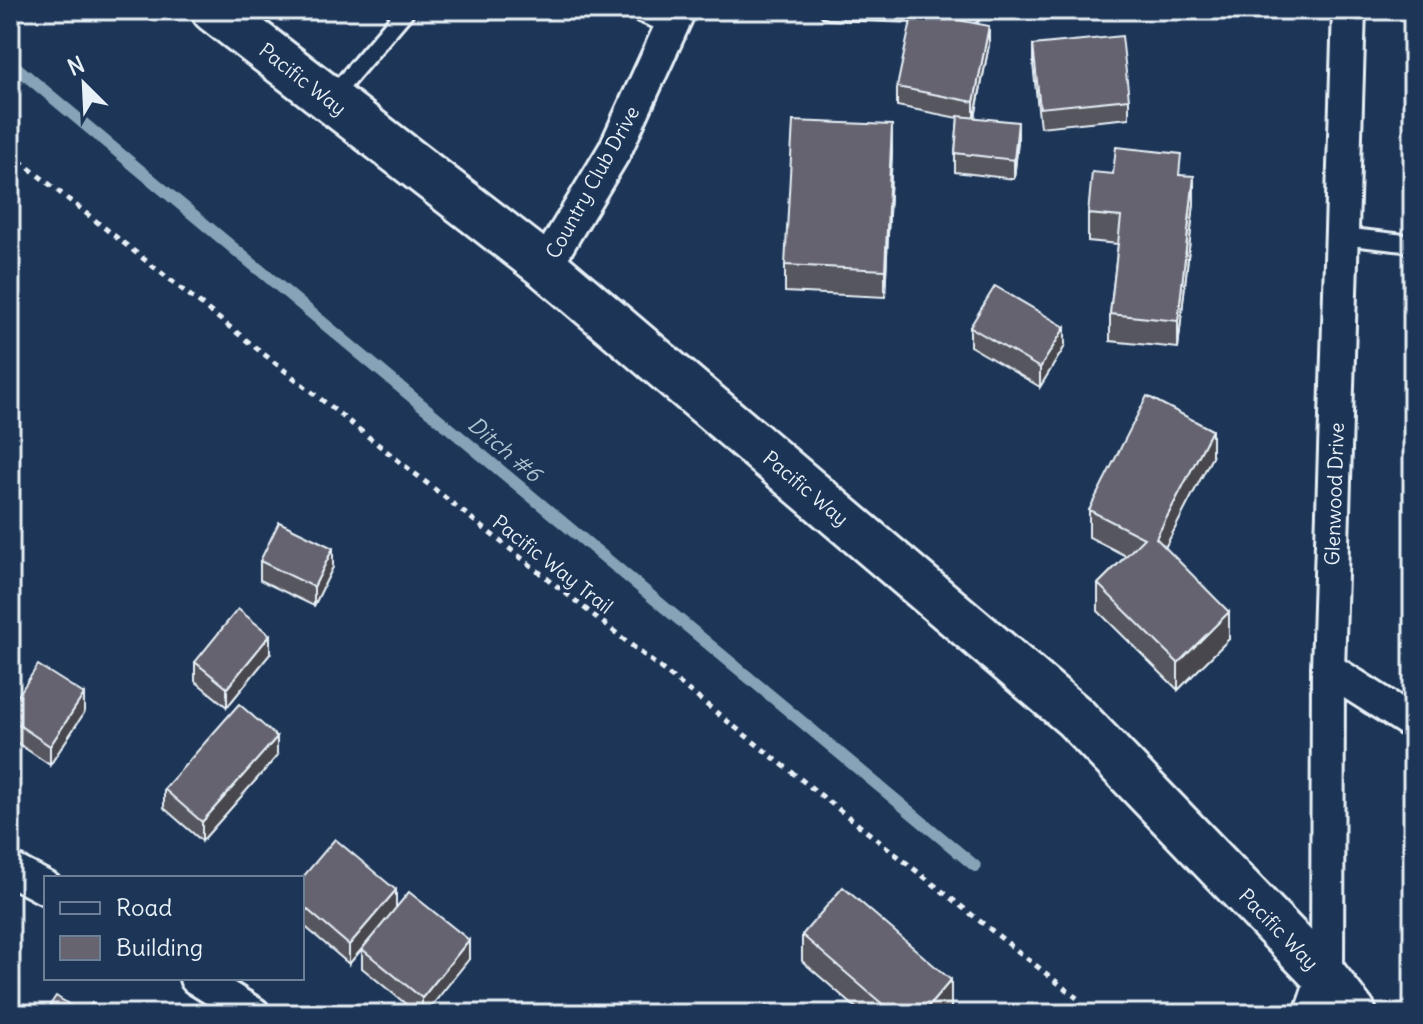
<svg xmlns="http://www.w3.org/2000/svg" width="1423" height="1024" font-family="Delius,sans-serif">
<rect width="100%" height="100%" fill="#1d3557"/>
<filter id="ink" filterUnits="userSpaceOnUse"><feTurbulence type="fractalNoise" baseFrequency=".0125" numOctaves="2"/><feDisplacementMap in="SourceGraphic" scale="16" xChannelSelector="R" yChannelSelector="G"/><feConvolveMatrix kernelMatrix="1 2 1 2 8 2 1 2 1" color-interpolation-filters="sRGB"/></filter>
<g filter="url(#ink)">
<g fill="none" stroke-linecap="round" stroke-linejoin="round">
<polyline stroke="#86a3b7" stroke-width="12" points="10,62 975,866"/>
<defs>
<g id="service">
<polyline points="632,10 672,26"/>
<polyline points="829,10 971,15"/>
<polyline points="331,98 406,10"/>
<polyline points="1342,236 1413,244"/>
</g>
<g id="minor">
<polyline points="545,266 615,150 679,10"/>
<polyline points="1328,669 1413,723"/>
<polyline points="10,869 46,888"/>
<polyline points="196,978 254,1014"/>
<polyline points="1327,979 1328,669 1349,10"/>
</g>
<polyline id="tertiary" points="1315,1014 1327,979"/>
<polyline id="secondary" points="214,10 545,266 1075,717 1327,979 1354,1014"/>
</defs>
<use href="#service" stroke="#e8f1f8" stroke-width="22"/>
<use href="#minor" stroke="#e8f1f8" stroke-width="38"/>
<use href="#tertiary" stroke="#e8f1f8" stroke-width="46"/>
<use href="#secondary" stroke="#e8f1f8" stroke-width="50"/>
<polyline stroke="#e8f1f8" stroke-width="5" stroke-dasharray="6 6" stroke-linecap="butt" points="10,153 1077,998"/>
<use href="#service" stroke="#1d3557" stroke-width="16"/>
<use href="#minor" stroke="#1d3557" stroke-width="32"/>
<use href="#tertiary" stroke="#1d3557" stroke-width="40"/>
<use href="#secondary" stroke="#1d3557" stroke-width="44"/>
</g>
<g fill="#57565f" stroke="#e8f1f8" stroke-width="2">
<polygon points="989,45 975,118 1018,141 1014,179 955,172 955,153 958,118 897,106 897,87"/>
<polygon points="1033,45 1129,99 1129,118 1040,127 1033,64"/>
<polygon points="892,152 885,297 785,292 785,265"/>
<polygon points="1113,174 1181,175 1194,203 1178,348 1110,341 1110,314 1118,244 1088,241 1088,214"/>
<polygon points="970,327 1065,346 1040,387 970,346"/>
<polygon points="1212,457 1165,547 1229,639 1178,690 1098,611 1098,584 1126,556 1089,537 1089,510"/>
<polygon points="260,561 333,567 314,606 260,580"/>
<polygon points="270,654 227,707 195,681 195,662"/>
<polygon points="10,708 84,713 50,765 10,738"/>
<polygon points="277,756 202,841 164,808 164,789"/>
<polygon points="302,878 396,908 469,959 425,1014 418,1014 362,968 362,949 367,943 349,964 302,924"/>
<polygon points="802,935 951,1007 945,1014 863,1014 802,961"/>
</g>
<g fill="#47464e" stroke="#e8f1f8" stroke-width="2">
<polygon points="989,26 989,45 974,121 974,102"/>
<polygon points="1018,122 1018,141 1014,179 1014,160"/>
<polygon points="892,125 892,152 885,297 885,270"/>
<polygon points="1194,176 1194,203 1178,348 1178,321"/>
<polygon points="1065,327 1065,346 1040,387 1040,368"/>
<polygon points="1212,430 1212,457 1156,565 1156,538"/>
<polygon points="333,548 333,567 314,606 314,587"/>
<polygon points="1229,612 1229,639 1178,690 1178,663"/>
<polygon points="270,635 270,654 227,707 227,688"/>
<polygon points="84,694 84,713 50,765 50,746"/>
<polygon points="277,737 277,756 202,841 202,822"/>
<polygon points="396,890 396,909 349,964 349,945"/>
<polygon points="469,940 469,959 425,1014 422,1014 422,998"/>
<polygon points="951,980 951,1007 945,1014 922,1014"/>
<polygon points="19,983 19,1001 13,1014 10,1014 10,1000"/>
</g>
<g fill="#65646f" stroke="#e8f1f8" stroke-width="2">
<polygon points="913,11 989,26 974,102 897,87"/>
<polygon points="1122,36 1129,99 1040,108 1033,45"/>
<polygon points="958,116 1018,122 1014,160 955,153"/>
<polygon points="793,121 892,125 885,270 785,265"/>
<polygon points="1116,147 1181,154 1179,175 1194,176 1178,321 1110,314 1121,217 1088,214 1092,172 1113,174"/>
<polygon points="995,286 1065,327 1040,368 970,327"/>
<polygon points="1147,396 1212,430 1156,538 1229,612 1178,663 1098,584 1144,538 1089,510"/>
<polygon points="279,522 333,548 314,587 260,561"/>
<polygon points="238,609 270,635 227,688 195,662"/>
<polygon points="38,665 84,694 50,746 10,719 10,708"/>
<polygon points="239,704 277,737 202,822 164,789"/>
<polygon points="335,839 396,890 349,945 302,905 302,878"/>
<polygon points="843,887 951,980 922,1014 894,1014 802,935"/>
<polygon points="409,892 469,940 422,998 362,949"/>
<polygon points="10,978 19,983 10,1000"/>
<polygon points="56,996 84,1014 92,1003 108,1014 44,1014"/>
<polygon points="767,1004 781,1014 761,1014"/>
</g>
</g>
<g text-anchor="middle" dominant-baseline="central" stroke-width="7" stroke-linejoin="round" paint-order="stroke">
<g font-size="20" fill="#e8f1f8" stroke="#1d3557">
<text transform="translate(303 79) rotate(38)">Pacific Way</text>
<text transform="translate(592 182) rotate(-61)">Country Club Drive</text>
<text transform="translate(806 488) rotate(40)">Pacific Way</text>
<text transform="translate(1334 494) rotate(-88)">Glenwood Drive</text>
<text transform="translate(553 564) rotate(38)">Pacific Way Trail</text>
<text transform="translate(1279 929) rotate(46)">Pacific Way</text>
</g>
<g font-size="22" font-style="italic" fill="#afc4d2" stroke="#1d3557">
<text transform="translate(505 449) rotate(40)">Ditch #6</text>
</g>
</g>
<rect width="1423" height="1024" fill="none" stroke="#1d3557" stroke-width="40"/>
<rect x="20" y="20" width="1383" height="984" fill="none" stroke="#e8f1f8" stroke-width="3" filter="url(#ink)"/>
<rect x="44" y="876" width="260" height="104" fill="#1d3557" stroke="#6e8097" stroke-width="2"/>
<rect x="60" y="902" width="40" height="12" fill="#1d3557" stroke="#6e8097" stroke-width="2"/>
<text x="116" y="916" font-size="24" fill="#e8f1f8">Road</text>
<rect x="60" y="936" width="40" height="24" fill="#65646f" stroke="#6e8097" stroke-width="2"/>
<text x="116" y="956" font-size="24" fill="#e8f1f8">Building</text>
<g transform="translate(84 84) rotate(336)" stroke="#1d3557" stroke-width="6" paint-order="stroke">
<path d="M0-6L14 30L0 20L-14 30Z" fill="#e8f1f8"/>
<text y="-12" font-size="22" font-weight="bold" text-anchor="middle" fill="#e8f1f8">N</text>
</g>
</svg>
